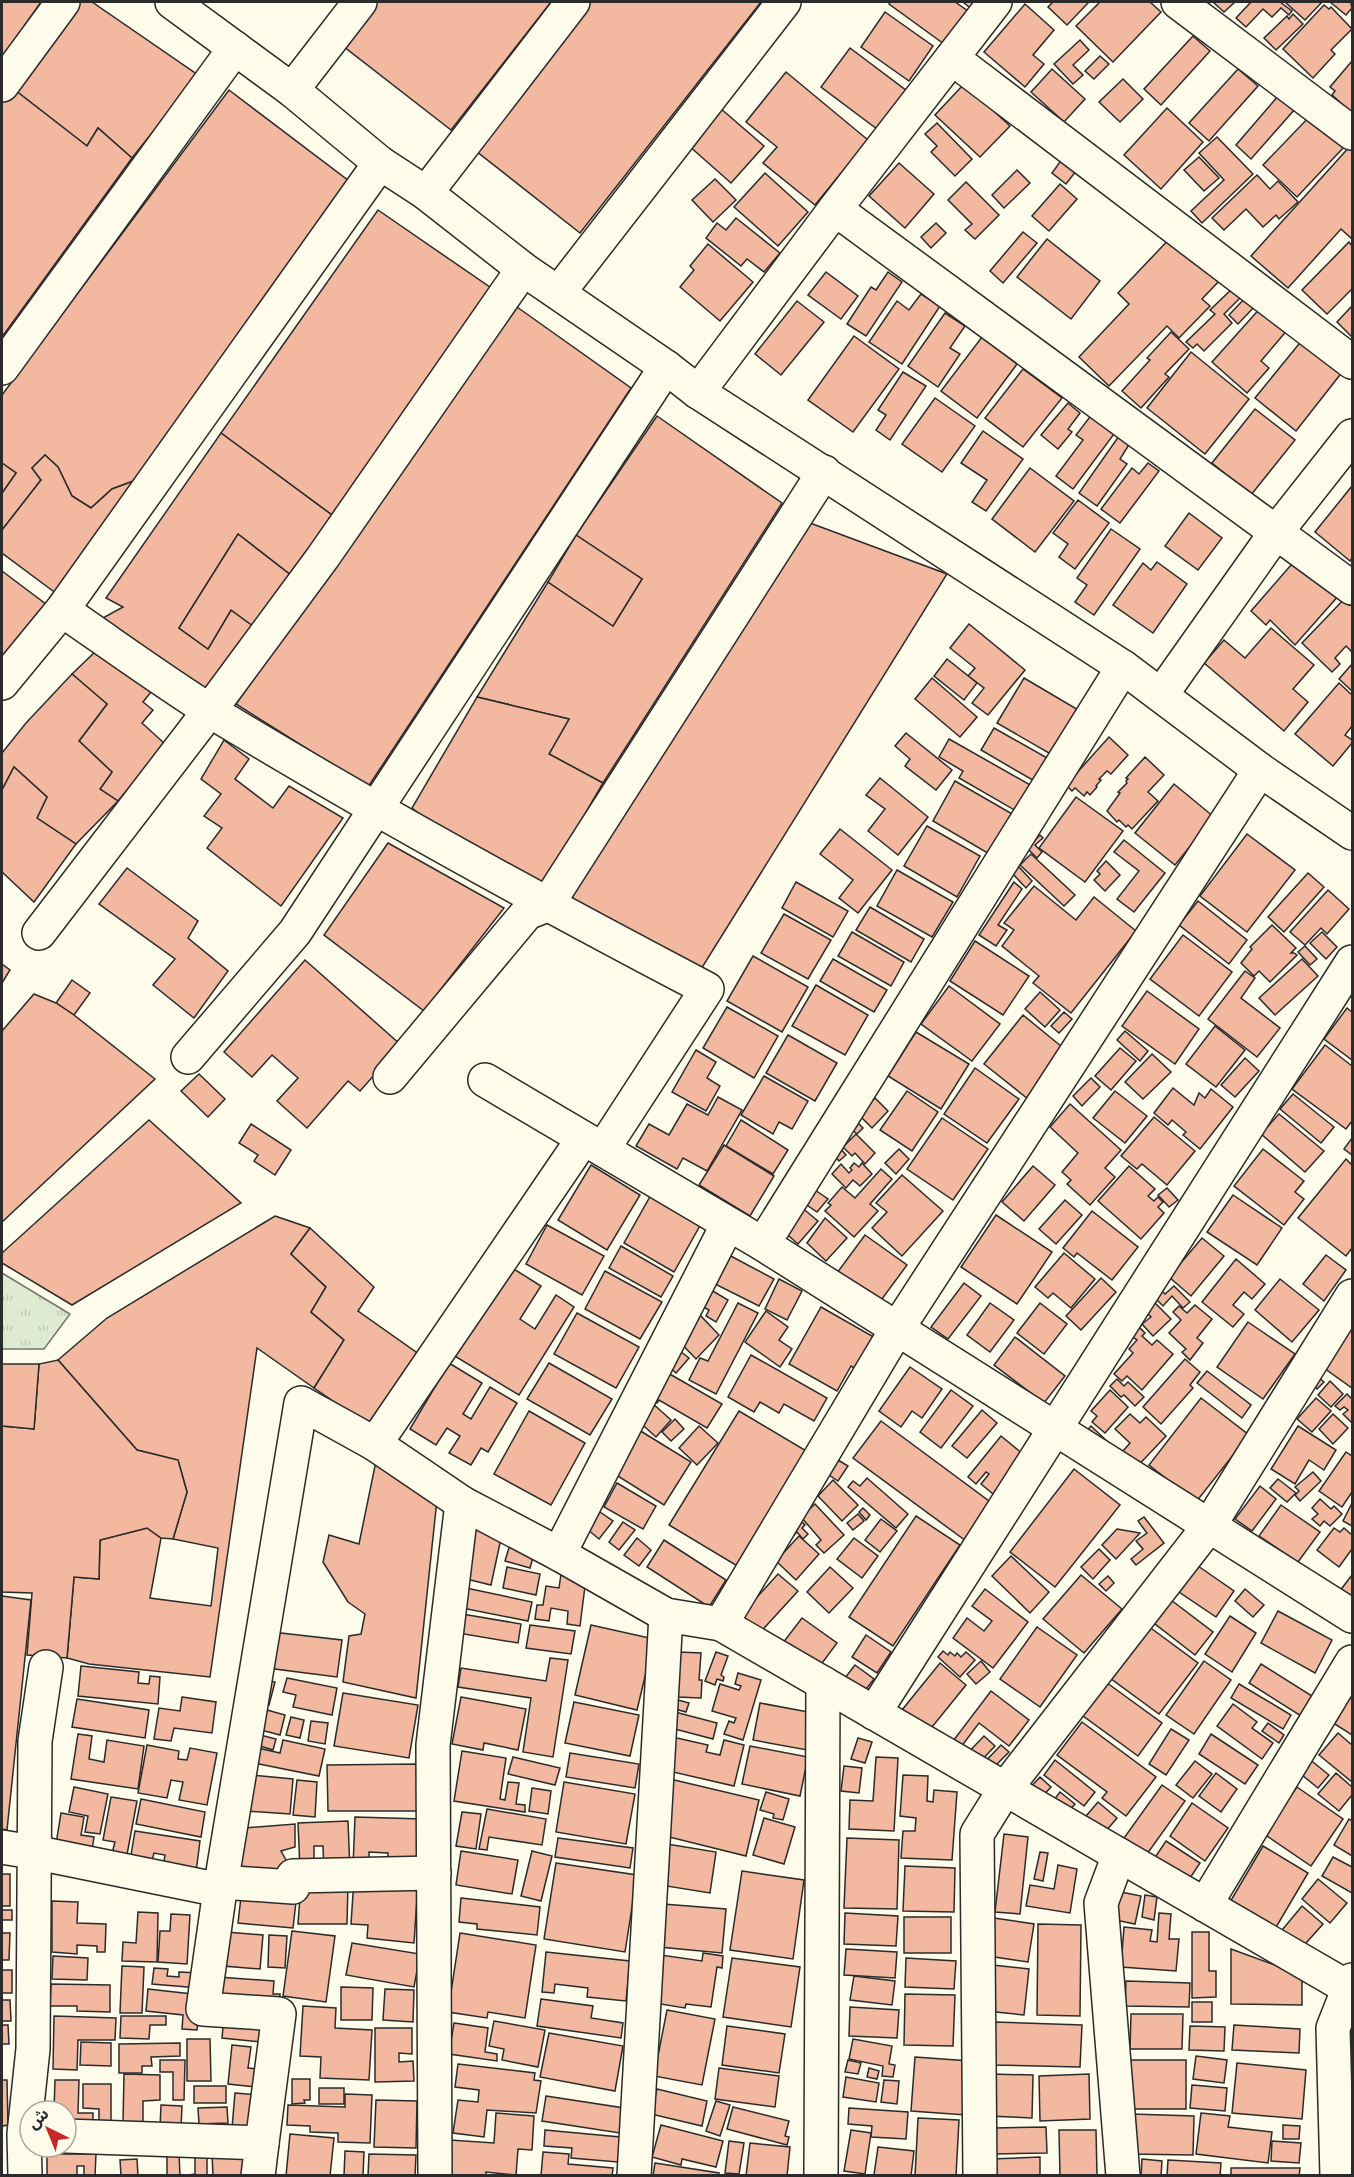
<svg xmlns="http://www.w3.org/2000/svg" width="1354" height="2177" font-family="Montserrat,'Noto Sans Arabic',sans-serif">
<defs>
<pattern id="grass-tufts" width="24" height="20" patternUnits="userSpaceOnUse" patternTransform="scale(1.5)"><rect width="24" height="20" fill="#deebd1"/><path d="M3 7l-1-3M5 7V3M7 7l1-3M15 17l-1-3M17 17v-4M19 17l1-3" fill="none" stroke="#bfcab4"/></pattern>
</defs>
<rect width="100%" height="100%" fill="#fdfbea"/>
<polygon fill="url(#grass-tufts)" stroke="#74746e" stroke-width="1.5" points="2,1273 70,1314 44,1349 2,1349"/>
<g fill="#f2b8a0" stroke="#2b2b2b" stroke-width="1.5">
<polygon points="2,2 41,2 2,58"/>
<polygon points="75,2 92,2 198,75 132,158 98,128 87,146 11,87"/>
<polygon points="377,2 551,2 451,130 343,46"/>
<polygon points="591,2 761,2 580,233 476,151"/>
<polygon points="890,2 955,2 968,11 944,44 889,4"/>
<polygon points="963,2 984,2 975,12"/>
<polygon points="1053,2 1086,2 1088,3 1067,25 1048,7"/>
<polygon points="1100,2 1150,2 1161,12 1113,62 1076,26"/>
<polygon points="1213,2 1235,2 1224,12"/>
<polygon points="1251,2 1280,2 1292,11 1289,15 1281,8 1272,17 1263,9 1246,27 1236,18"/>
<polygon points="1285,2 1322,2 1305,20"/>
<polygon points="1330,2 1352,2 1351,4 1352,8 1346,15"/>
<polygon points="1025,4 1054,30 1033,55 1044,64 1025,87 984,52"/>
<polygon points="1324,5 1329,9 1331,7 1352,29 1331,50 1335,54 1313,78 1283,49"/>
<polygon points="885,12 933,46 909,81 861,47"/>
<polygon points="1293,14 1303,24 1276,50 1264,38 1287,16 1289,19"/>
<polygon points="1193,36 1210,51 1161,105 1144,89"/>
<polygon points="1080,40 1089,50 1073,65 1083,75 1073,84 1054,64"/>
<polygon points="850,48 907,91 877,129 821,87"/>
<polygon points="1100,56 1109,64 1094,79 1085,71"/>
<polygon points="1352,61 1352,113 1332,95 1335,91 1330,87"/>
<polygon points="1052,69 1085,99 1064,122 1031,92"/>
<polygon points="1238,69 1258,86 1209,141 1189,123"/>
<polygon points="786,72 868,140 815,205 763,163 777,147 746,122"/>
<polygon points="1123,79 1143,99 1120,122 1099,102"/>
<polygon points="964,84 1010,126 980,157 935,115"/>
<polygon points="11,87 87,146 98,128 132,158 2,337 2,101"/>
<polygon points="229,90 349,181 139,479 112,489 91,508 72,496 58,467 45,455 32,468 41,480 2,530 2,493 16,473 2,463 2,395"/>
<polygon points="1279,95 1295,109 1251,159 1236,145"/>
<polygon points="720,108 764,146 731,183 688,145"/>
<polygon points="1167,108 1203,142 1161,189 1124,155"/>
<polygon points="1311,115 1344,147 1297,197 1263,165"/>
<polygon points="937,123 972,159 955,176 931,152 937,146 925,134"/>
<polygon points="1217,137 1253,174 1202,223 1191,211 1224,180 1199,153"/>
<polygon points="1352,144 1352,239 1341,229 1288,288 1251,256"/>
<polygon points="1065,155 1080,166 1066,184 1052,173"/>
<polygon points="1199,157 1219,178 1204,191 1184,170"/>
<polygon points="899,163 934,194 905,228 869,196"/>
<polygon points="1017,170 1030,183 1004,208 992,195"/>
<polygon points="765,173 808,212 778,246 734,207"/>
<polygon points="1257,175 1270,189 1278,181 1298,202 1279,219 1276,215 1263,227 1246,209 1224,230 1212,218"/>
<polygon points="715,179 736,200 713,222 692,200"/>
<polygon points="966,182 999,215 975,239 965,230 972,224 948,200"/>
<polygon points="1060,184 1077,199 1049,231 1032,216"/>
<polygon points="378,210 497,292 336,518 221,433"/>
<polygon points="736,218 780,253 764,272 747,259 741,266 706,238 717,223 726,230"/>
<polygon points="936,223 946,233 931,248 921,237"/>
<polygon points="1023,232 1037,243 1003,283 990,271"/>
<polygon points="1174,234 1221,279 1202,299 1210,306 1179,338 1167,326 1109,386 1079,357 1129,304 1118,293"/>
<polygon points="1047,239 1100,281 1071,319 1017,277"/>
<polygon points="1349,242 1352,246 1352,289 1327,314 1302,290"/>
<polygon points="708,244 753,282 720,321 680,287 694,270 690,266"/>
<polygon points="826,272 858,296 841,319 808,295"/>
<polygon points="888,272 902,282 866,336 847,324 871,287 876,290"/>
<polygon points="1235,286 1243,295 1224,314 1232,323 1204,351 1197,344 1193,348 1186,342 1215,314 1210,310"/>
<polygon points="921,294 940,306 902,364 869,342 897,301 909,310"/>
<polygon points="1247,296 1256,305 1238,324 1229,315"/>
<polygon points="797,301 824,322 781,375 755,354"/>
<polygon points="1263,305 1289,328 1261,361 1269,368 1247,393 1212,362"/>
<polygon points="1352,306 1352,337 1337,322"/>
<polygon points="517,307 631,388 368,787 236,704"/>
<polygon points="945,313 965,326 950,348 960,354 938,387 908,366"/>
<polygon points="1171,332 1189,349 1165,374 1169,377 1141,408 1122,391 1150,360 1147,358"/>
<polygon points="854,336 899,369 853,432 808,400"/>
<polygon points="982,337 1017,364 977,418 941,391"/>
<polygon points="1303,339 1343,371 1296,431 1255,398"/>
<polygon points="1191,352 1249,399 1205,454 1147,408"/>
<polygon points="1023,369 1062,398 1023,447 985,418"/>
<polygon points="903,372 926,386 890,440 876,430 886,415 878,410"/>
<polygon points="935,398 975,426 942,472 902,444"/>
<polygon points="1068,403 1080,413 1068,429 1072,432 1058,449 1041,435"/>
<polygon points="1255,409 1295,440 1251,495 1212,463"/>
<polygon points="1093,413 1117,430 1073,489 1056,476 1083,440 1076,435"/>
<polygon points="657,416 782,503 603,783 549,754 569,719 477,697 548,582 613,626 642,579 576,535"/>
<polygon points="983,431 1023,459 986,511 972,502 987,480 961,463"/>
<polygon points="221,433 336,518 292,576 238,534 179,628 208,649 231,610 253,626 209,691 101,619 123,607 106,598"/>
<polygon points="1119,436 1130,443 1120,459 1127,464 1097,506 1079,493"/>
<polygon points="45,455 58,467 72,496 91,508 112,489 139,479 61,597 2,553 2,530 41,480 32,468"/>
<polygon points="2,463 16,473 2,493"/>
<polygon points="1148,463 1159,471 1120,523 1101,509 1132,468 1139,474"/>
<polygon points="1030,468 1074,501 1035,552 992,519"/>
<polygon points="1352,486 1352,558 1350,561 1315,532"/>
<polygon points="1078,500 1109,523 1075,569 1059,557 1068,544 1053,533"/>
<polygon points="1189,513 1222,538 1198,570 1165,546"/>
<polygon points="810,523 947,574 698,974 565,894"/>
<polygon points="1111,529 1140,549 1094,615 1075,602 1087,585 1077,578"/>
<polygon points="238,534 292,576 253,626 231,610 208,649 179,628"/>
<polygon points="576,535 642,579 613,626 548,582"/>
<polygon points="1298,557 1340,594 1295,645 1270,620 1266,625 1251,611"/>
<polygon points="1157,562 1187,584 1153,633 1113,605 1143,563 1151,570"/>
<polygon points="2,571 55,611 2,675"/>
<polygon points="1348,595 1352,599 1352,649 1351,651 1346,646 1335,658 1340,664 1332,672 1302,643"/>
<polygon points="969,624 1025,670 988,715 972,703 984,688 968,676 975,668 950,648"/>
<polygon points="1271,628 1314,665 1293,689 1308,702 1284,731 1204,663 1224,640 1245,658"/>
<polygon points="95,652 151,692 143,702 153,710 142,723 165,744 118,801 100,789 112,772 79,741 107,704 72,674"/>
<polygon points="947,659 977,683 964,700 934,676"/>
<polygon points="1352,664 1352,691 1339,679"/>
<polygon points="72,674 107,704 79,741 112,772 100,789 118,801 76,844 37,818 47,797 14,767 2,790 2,753 26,723"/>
<polygon points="932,678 977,717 960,737 915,699"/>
<polygon points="1024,678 1080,711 1054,756 997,723"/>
<polygon points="1339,683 1352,695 1352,726 1345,735 1352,740 1352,743 1333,766 1295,734"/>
<polygon points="477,697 569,719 549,754 603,783 542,888 434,826 412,808"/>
<polygon points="994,728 1049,759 1036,782 981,750"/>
<polygon points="906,733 952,770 936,790 905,766 910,759 895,746"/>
<polygon points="1109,737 1128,755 1111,774 1107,771 1099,779 1101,780 1096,786 1097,787 1090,795 1087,792 1084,796 1075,788 1072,791 1066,785"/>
<polygon points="949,739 1032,786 1018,812 959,778 963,771 939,757"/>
<polygon points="224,740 249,759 235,779 273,808 289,786 343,818 281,906 207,848 222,828 204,816 221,794 201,779"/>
<polygon points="1145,757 1164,775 1148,792 1158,801 1132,829 1128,825 1126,827 1119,820 1117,822 1107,811 1120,793 1118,792 1127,783 1126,781 1128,779 1126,778"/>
<polygon points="14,767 47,797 37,818 76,844 34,902 2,872 2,790"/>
<polygon points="880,778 928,817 898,855 868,831 885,809 866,795"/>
<polygon points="955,781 1014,815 991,855 933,821"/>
<polygon points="1174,784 1214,817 1175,865 1135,833"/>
<polygon points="1076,797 1123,831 1085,882 1039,848"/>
<polygon points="927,826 980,856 957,897 904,866"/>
<polygon points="840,829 892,870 858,913 839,898 853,880 820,854"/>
<polygon points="1247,834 1295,870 1247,932 1200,896"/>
<polygon points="1040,835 1043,838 1035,845 1042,852 1037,858 1027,848"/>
<polygon points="1124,840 1165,873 1134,912 1117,899 1139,871 1114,852"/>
<polygon points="388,843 504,908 424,1011 324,935"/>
<polygon points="1031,854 1075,895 1064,906 1020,865"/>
<polygon points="1106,861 1120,875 1105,891 1094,880 1100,874 1097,871"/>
<polygon points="1019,867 1032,881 1026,888 1012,873"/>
<polygon points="127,868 198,921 188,938 228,971 194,1018 153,985 175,959 99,904"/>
<polygon points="897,870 953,902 932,937 877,906"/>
<polygon points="1308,873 1324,887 1284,932 1268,917"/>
<polygon points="796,882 848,911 833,937 782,908"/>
<polygon points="1014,882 1022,889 998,925 1007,930 996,946 979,935"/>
<polygon points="1034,886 1076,920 1094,897 1136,931 1071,1013 1033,983 1039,976 1002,946 1014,930 1004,923"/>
<polygon points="1328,890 1349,909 1327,934 1321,928 1305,945 1290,932"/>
<polygon points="1198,901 1247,940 1229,964 1179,925"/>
<polygon points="870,907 924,939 911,962 856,930"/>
<polygon points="784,914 831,940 808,979 761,953"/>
<polygon points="1272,925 1296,948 1291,953 1294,953 1297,955 1270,982 1259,971 1254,976 1241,963 1252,949 1250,947"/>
<polygon points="852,932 904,962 891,986 838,956"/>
<polygon points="1322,932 1337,947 1326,959 1310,943"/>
<polygon points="1183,935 1232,972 1199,1016 1150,979"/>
<polygon points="975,941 1029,976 1003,1015 950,981"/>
<polygon points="1305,946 1317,959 1310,965 1298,952"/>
<polygon points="753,956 808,987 782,1032 727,1001"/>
<polygon points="833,959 887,990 874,1012 820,981"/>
<polygon points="1302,959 1318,976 1275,1015 1259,998"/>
<polygon points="305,960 401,1045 360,1091 348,1081 307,1128 277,1101 298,1078 272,1055 252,1077 224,1052"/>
<polygon points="2,964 10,970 2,983"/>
<polygon points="1245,971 1255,978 1241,998 1280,1028 1257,1057 1208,1019"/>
<polygon points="72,980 90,993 74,1015 56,1003"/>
<polygon points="816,985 868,1015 845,1055 792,1026"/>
<polygon points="949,986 1000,1024 972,1061 921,1024"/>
<polygon points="1147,991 1199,1029 1175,1064 1122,1026"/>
<polygon points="1040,992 1060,1010 1045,1027 1025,1009"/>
<polygon points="34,994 56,1003 74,1015 155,1079 2,1222 2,1031"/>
<polygon points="727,1007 778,1036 754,1078 703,1048"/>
<polygon points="1347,1008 1352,1012 1352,1060 1324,1039"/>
<polygon points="1064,1012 1072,1019 1059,1033 1051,1026"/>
<polygon points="1023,1015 1067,1051 1028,1099 984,1064"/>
<polygon points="1215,1026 1245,1050 1216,1087 1186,1064"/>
<polygon points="1125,1031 1148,1051 1140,1061 1117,1040"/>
<polygon points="916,1032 969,1064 941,1109 888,1076"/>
<polygon points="788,1035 837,1063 815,1101 766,1073"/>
<polygon points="1325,1045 1352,1066 1352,1121 1346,1129 1292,1089"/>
<polygon points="1120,1048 1136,1061 1111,1090 1095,1076"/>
<polygon points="696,1050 716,1062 707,1078 720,1086 706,1111 672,1092"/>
<polygon points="1152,1054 1171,1072 1143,1099 1125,1082"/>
<polygon points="1245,1058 1259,1071 1235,1097 1221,1085"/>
<polygon points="975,1068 1019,1099 987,1143 944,1114"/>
<polygon points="199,1074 225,1099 208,1117 181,1091"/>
<polygon points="764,1076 808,1101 792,1129 779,1122 773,1134 741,1115"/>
<polygon points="1091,1078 1100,1087 1082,1106 1073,1096"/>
<polygon points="1173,1088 1194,1105 1199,1093 1205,1098 1211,1089 1233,1107 1200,1149 1183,1135 1186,1132 1172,1120 1168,1125 1154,1113"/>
<polygon points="907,1091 938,1112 912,1151 880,1130"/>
<polygon points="1115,1091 1147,1116 1125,1143 1093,1118"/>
<polygon points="1293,1094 1334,1127 1321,1143 1280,1109"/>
<polygon points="718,1097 742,1110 707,1171 683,1158 677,1169 636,1146 649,1124 669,1135 687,1104 708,1115"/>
<polygon points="875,1098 888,1111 872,1128 859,1115"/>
<polygon points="1070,1104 1121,1150 1105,1168 1115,1177 1090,1205 1067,1184 1071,1180 1062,1172 1078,1153 1050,1127"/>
<polygon points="1279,1114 1324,1151 1305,1172 1261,1134"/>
<polygon points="1154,1117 1195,1151 1167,1185 1142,1164 1137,1169 1121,1156"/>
<polygon points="853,1118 863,1128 857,1134 847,1125"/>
<polygon points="942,1118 988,1149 953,1200 907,1169"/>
<polygon points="149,1120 241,1203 72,1305 2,1263 2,1253"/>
<polygon points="741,1120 788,1150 773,1174 726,1146"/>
<polygon points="251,1124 291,1150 275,1175 254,1161 258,1155 239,1143"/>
<polygon points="856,1134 875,1153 865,1164 855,1153 852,1156 843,1147"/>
<polygon points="1352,1138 1352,1155 1344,1149"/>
<polygon points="724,1145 774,1176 750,1216 699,1185"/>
<polygon points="840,1148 846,1155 839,1161 833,1154"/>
<polygon points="899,1149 909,1159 896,1174 885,1163"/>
<polygon points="1263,1149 1304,1181 1295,1192 1304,1199 1284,1225 1234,1186"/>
<polygon points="1346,1159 1352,1165 1352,1248 1346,1256 1298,1218"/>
<polygon points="854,1163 859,1167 862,1163 872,1174 860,1186 853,1180 846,1188 832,1174 841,1164 849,1173 852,1170 850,1168"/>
<polygon points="591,1165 640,1195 607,1250 558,1220"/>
<polygon points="1033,1166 1055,1185 1024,1221 1002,1202"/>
<polygon points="1129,1166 1155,1189 1148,1196 1154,1201 1158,1197 1163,1202 1158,1207 1164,1213 1141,1239 1098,1201"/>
<polygon points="881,1169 892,1179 870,1204 878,1211 854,1237 825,1211 831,1205 828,1203 842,1187 855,1198"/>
<polygon points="902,1175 943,1211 902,1256 872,1228 887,1212 876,1203"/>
<polygon points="1167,1188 1178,1200 1169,1207 1158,1195"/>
<polygon points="815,1190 828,1199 817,1212 804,1203"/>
<polygon points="652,1193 702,1222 674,1272 624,1243"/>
<polygon points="1233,1195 1282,1228 1257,1265 1207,1232"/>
<polygon points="1065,1200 1082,1215 1056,1244 1039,1229"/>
<polygon points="801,1207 818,1221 798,1244 782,1230"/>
<polygon points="1092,1211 1138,1247 1112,1280 1077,1253 1074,1257 1063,1248"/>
<polygon points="996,1215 1052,1252 1017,1304 961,1267"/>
<polygon points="275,1216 310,1228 291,1254 326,1287 311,1312 344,1340 314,1388 257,1348 210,1677 89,1664 67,1658 74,1577 99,1579 100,1540 147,1528 161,1538 150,1598 211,1606 218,1548 173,1539 187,1492 178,1460 137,1450 58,1360 107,1318"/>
<polygon points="825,1218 847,1238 826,1261 807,1243"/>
<polygon points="547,1225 604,1256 582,1295 526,1264"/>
<polygon points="310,1228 374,1287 358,1311 423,1357 377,1431 314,1388 344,1340 311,1312 326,1287 291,1254"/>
<polygon points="865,1235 907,1265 879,1303 837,1273"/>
<polygon points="1202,1238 1224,1256 1191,1296 1169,1277"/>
<polygon points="621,1246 673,1276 661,1297 609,1268"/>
<polygon points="1064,1253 1095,1279 1071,1308 1053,1293 1048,1298 1035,1287"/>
<polygon points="727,1254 774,1279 759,1306 711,1282"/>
<polygon points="1326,1255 1346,1270 1324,1301 1303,1284"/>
<polygon points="1236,1259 1265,1284 1252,1299 1244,1292 1233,1305 1244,1314 1233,1327 1202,1302"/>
<polygon points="509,1266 541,1286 520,1319 535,1329 556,1295 574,1307 519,1395 453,1355"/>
<polygon points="605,1271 662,1302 640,1339 585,1309"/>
<polygon points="1101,1278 1116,1292 1081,1330 1066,1316"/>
<polygon points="779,1279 802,1291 787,1320 765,1309"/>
<polygon points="1280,1279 1319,1310 1292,1342 1255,1310"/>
<polygon points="964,1283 981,1296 948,1339 931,1327"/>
<polygon points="1174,1286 1190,1302 1183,1308 1172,1296 1163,1306 1155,1298 1162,1291 1165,1294"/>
<polygon points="706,1287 728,1300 716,1322 706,1316 709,1310 702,1306"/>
<polygon points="1153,1301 1171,1319 1153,1336 1142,1324 1151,1317 1144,1310"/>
<polygon points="738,1303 758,1313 716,1394 689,1380 700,1358 708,1361"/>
<polygon points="990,1303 1014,1320 990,1352 967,1335"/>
<polygon points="1040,1303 1067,1324 1044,1354 1017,1333"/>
<polygon points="1195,1305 1212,1319 1197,1338 1203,1343 1190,1360 1182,1352 1186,1349 1169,1333 1181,1320 1173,1312 1179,1306 1187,1313"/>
<polygon points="821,1307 879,1340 861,1372 851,1366 837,1391 789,1364"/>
<polygon points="766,1311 788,1327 779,1340 792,1349 780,1367 745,1342"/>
<polygon points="577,1313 639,1347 616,1388 554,1354"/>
<polygon points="700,1315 719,1335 696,1359 676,1338"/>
<polygon points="1248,1322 1295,1354 1263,1399 1217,1367"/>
<polygon points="1138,1326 1145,1333 1142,1336 1152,1345 1157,1340 1173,1354 1142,1390 1127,1376 1122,1381 1114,1374 1133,1353 1129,1349 1137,1340 1130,1335"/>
<polygon points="1352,1327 1352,1388 1324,1368"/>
<polygon points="1015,1337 1065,1376 1044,1403 994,1365"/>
<polygon points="676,1348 689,1358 676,1373 664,1362"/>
<polygon points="751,1355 827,1398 814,1421 784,1404 779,1413 760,1402 754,1412 728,1397"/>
<polygon points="1185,1359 1200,1372 1190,1385 1193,1388 1161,1424 1143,1407"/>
<polygon points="58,1360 137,1450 178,1460 187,1492 173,1539 161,1538 147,1528 100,1540 99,1579 74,1577 67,1658 27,1655 32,1593 2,1592 2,1426 34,1429 39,1364"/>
<polygon points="449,1363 482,1383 463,1414 471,1419 490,1387 517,1403 488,1452 481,1448 471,1465 449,1453 460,1436 447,1428 436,1445 410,1429"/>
<polygon points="549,1363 612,1399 590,1435 527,1399"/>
<polygon points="2,1364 39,1364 34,1429 2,1426"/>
<polygon points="910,1367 942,1389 922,1418 912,1411 901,1427 879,1411"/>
<polygon points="661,1369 722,1404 707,1428 659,1400 657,1403 645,1395"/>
<polygon points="1207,1371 1251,1405 1242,1418 1197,1383"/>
<polygon points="1316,1375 1324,1382 1317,1389 1309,1381"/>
<polygon points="1117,1379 1124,1386 1128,1382 1144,1397 1135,1406 1124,1395 1121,1397 1110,1386"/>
<polygon points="1330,1381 1343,1394 1331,1407 1318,1395"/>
<polygon points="951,1390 973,1406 941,1448 920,1432"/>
<polygon points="1110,1390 1128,1407 1105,1433 1092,1422 1097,1416 1091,1411"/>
<polygon points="1347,1394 1352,1399 1352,1423 1343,1414 1348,1410 1344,1407 1340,1410 1335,1406"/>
<polygon points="1201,1398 1249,1435 1196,1502 1149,1465"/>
<polygon points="1316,1398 1331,1411 1312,1432 1297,1419"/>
<polygon points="651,1402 671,1420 656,1437 636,1419"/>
<polygon points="982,1410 997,1423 967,1458 952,1446"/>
<polygon points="529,1411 585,1443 551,1505 494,1474"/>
<polygon points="739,1411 808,1452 739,1567 669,1525"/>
<polygon points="1130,1414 1140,1423 1146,1417 1166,1436 1131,1473 1116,1459 1130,1443 1115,1429"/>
<polygon points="1333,1414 1348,1428 1333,1444 1319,1429"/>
<polygon points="675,1419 684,1429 671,1441 662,1432"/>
<polygon points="881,1421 993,1504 966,1541 853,1458"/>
<polygon points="699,1426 718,1443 697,1465 679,1448"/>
<polygon points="1091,1426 1110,1444 1101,1454 1081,1437"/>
<polygon points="1298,1426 1336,1450 1324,1470 1309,1460 1295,1484 1271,1469"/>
<polygon points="639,1430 691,1462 664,1505 613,1473"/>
<polygon points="1001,1436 1024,1455 993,1494 981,1484 989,1474 986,1472 976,1484 968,1477"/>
<polygon points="1346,1452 1352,1456 1352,1492 1342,1507 1319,1491"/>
<polygon points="838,1460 848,1466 838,1481 829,1475"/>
<polygon points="376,1461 438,1490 416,1698 343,1682 349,1636 361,1634 365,1614 348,1602 323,1562 329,1535 359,1544"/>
<polygon points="1074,1469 1120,1505 1055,1587 1010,1552"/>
<polygon points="1313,1472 1321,1481 1300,1501 1295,1495 1299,1491 1295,1487"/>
<polygon points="867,1478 908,1514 896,1528 848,1487 853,1481 860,1486"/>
<polygon points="1278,1479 1296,1493 1287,1502 1270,1488"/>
<polygon points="833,1480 858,1505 842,1521 818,1496"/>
<polygon points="617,1483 656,1506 643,1529 604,1507"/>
<polygon points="1260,1486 1276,1499 1252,1531 1235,1519"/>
<polygon points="1320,1499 1331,1509 1334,1506 1342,1514 1330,1526 1324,1521 1320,1526 1312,1519 1318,1514 1312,1508"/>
<polygon points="1352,1503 1352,1526 1343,1521"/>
<polygon points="815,1504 844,1535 824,1553 816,1545 821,1540 801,1517"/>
<polygon points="1281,1505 1320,1532 1298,1562 1259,1536"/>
<polygon points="863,1508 870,1515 866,1520 859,1512"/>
<polygon points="600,1512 613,1521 599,1539 587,1529"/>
<polygon points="858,1514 864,1521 853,1530 847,1523"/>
<polygon points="916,1516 960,1545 893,1646 849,1617"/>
<polygon points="1144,1517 1164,1543 1136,1565 1131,1559 1143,1549 1136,1541 1147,1533 1138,1521"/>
<polygon points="881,1519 897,1531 880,1552 865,1540"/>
<polygon points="800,1520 805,1525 802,1528 808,1534 803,1539 797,1532 794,1535 789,1529"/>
<polygon points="623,1522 635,1530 619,1550 609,1542"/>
<polygon points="473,1523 503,1529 491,1585 462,1578"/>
<polygon points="1334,1528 1340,1532 1344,1528 1352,1535 1352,1549 1339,1567 1317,1550"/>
<polygon points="1117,1529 1140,1533 1116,1559 1102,1545"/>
<polygon points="799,1536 819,1554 796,1580 776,1561"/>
<polygon points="512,1538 536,1546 530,1568 505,1561"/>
<polygon points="637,1538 651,1550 639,1566 624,1555"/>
<polygon points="854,1538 878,1556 862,1578 837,1559"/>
<polygon points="664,1540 726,1580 709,1607 647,1567"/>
<polygon points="1099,1549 1110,1560 1093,1579 1081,1567"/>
<polygon points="1011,1556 1049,1592 1030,1613 992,1576"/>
<polygon points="1198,1566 1234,1591 1216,1617 1179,1592"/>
<polygon points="507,1567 540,1574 536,1595 503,1588"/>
<polygon points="830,1567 853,1588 829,1613 807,1592"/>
<polygon points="561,1574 586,1578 580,1626 567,1624 568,1611 551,1608 549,1621 535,1619 537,1605 543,1605 546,1586 559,1588"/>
<polygon points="778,1574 798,1591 756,1637 737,1619"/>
<polygon points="1081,1575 1122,1609 1084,1653 1043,1619"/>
<polygon points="1352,1575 1352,1603 1339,1592"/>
<polygon points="1108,1576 1114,1583 1106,1591 1099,1584"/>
<polygon points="466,1588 532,1602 528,1621 462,1608"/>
<polygon points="985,1589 1028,1622 993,1668 953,1638 967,1618 984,1631 992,1621 972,1606"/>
<polygon points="1245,1589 1264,1605 1253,1617 1235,1601"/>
<polygon points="2,1596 31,1600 7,1830 2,1829"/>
<polygon points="1167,1597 1213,1632 1195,1655 1150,1620"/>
<polygon points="1278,1611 1332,1640 1315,1673 1261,1643"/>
<polygon points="462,1614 521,1624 518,1643 458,1633"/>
<polygon points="1230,1616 1256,1633 1232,1672 1205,1654"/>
<polygon points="802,1618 837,1643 814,1674 779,1648"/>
<polygon points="530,1625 575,1631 571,1654 526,1648"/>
<polygon points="591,1625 654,1639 637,1710 575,1695"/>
<polygon points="1148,1626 1198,1663 1159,1714 1110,1678"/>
<polygon points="1037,1627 1077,1655 1040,1707 1000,1679"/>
<polygon points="272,1632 342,1640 337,1677 267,1668"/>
<polygon points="866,1635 891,1652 877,1673 852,1657"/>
<polygon points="943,1651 948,1655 950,1652 955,1656 957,1653 961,1657 966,1652 975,1660 960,1677 938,1657"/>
<polygon points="679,1652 701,1653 699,1680 702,1680 701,1698 677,1697"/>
<polygon points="716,1652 728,1656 721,1675 724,1677 723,1681 717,1679 715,1685 705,1681"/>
<polygon points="550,1658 568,1660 553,1757 523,1752 531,1698 458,1687 461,1668 546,1681"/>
<polygon points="981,1661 990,1672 976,1684 967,1674"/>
<polygon points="1204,1661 1231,1680 1194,1734 1166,1715"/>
<polygon points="940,1663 966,1685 928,1732 902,1710"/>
<polygon points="1261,1664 1312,1696 1301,1716 1249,1683"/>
<polygon points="855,1665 874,1679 860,1697 841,1683"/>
<polygon points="81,1666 139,1672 138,1683 149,1684 150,1676 160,1677 158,1704 78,1696"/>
<polygon points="738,1673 761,1680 743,1740 724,1734 729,1721 734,1723 736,1718 712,1711 720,1684 739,1690 741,1686 735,1684"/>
<polygon points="287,1678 337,1688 332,1715 293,1707 296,1695 283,1692"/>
<polygon points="266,1680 275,1682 269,1705 260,1703"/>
<polygon points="1103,1680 1162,1723 1138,1756 1079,1713"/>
<polygon points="1352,1683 1352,1735 1330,1721"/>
<polygon points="1239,1684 1291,1715 1283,1729 1231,1698"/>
<polygon points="991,1691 1029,1720 1009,1746 979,1723 958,1751 950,1745"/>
<polygon points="343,1693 418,1705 409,1758 334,1746"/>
<polygon points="182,1697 216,1702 212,1733 174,1728 171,1741 154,1739 159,1708 180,1711"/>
<polygon points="461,1697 526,1709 518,1750 484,1743 483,1750 452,1744"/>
<polygon points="671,1698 689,1703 686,1712 668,1707"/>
<polygon points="77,1699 149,1710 145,1738 72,1727"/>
<polygon points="574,1702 639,1715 630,1756 565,1743"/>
<polygon points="760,1703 814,1713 807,1750 753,1740"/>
<polygon points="1233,1704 1257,1722 1252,1728 1273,1743 1262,1759 1217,1726"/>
<polygon points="267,1710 285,1715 280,1735 261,1730"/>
<polygon points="675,1712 717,1723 713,1739 671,1728"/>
<polygon points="291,1717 304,1720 300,1738 286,1735"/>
<polygon points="311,1721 328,1723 325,1744 308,1741"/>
<polygon points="1082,1722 1156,1777 1126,1816 1102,1798 1107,1792 1057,1755"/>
<polygon points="1268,1723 1284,1735 1279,1743 1262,1731"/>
<polygon points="1171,1729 1189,1740 1166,1775 1149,1764"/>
<polygon points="1338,1733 1352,1745 1352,1782 1319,1755"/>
<polygon points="78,1734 92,1736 89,1759 104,1762 107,1740 144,1746 138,1789 71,1779"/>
<polygon points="1211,1734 1258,1765 1245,1784 1199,1754"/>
<polygon points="260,1735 276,1739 273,1750 257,1745"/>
<polygon points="668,1736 708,1745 706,1752 720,1755 724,1740 744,1745 734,1786 660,1769"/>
<polygon points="984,1736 995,1746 975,1767 964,1757"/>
<polygon points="858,1738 872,1742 865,1763 851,1759"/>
<polygon points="283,1740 325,1749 319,1776 254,1763 258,1748 280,1753"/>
<polygon points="147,1745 179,1751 178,1759 187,1760 190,1748 217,1753 207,1805 179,1800 183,1782 171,1780 167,1798 138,1793"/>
<polygon points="1001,1745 1009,1752 986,1775 979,1768"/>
<polygon points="750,1746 808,1757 800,1796 742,1784"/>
<polygon points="462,1751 506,1758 500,1799 505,1800 508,1782 519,1783 516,1804 525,1805 525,1812 454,1801"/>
<polygon points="570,1753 639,1764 635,1788 566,1777"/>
<polygon points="513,1757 560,1768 555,1785 508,1774"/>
<polygon points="876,1757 898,1758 894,1831 849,1829 850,1800 873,1801"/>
<polygon points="1308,1758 1329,1775 1318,1788 1297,1771"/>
<polygon points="1055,1760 1095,1792 1084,1806 1044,1775"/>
<polygon points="1195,1761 1212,1774 1193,1798 1176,1785"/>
<polygon points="417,1764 418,1811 328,1811 327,1765"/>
<polygon points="844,1766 862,1768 859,1793 841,1791"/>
<polygon points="1216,1773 1237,1789 1221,1812 1199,1796"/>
<polygon points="1336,1773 1352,1787 1352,1795 1339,1811 1318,1794"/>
<polygon points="251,1775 293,1779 290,1814 247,1811"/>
<polygon points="903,1775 928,1776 927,1801 933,1802 934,1790 957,1792 952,1860 901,1858 903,1831 915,1831 916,1818 900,1816"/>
<polygon points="1040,1777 1051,1787 1037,1802 1026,1792"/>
<polygon points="670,1779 759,1800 746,1856 657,1834"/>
<polygon points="297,1780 317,1782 315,1817 293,1815"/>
<polygon points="564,1782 635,1794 626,1844 556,1832"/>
<polygon points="1162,1785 1185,1801 1142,1861 1119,1845"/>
<polygon points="74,1787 108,1794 100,1834 85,1832 88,1816 69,1812"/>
<polygon points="1297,1787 1343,1819 1311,1866 1264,1834"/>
<polygon points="532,1788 551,1791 548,1814 529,1811"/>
<polygon points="766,1792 789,1799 783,1820 773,1818 774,1814 760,1810"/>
<polygon points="1060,1792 1075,1804 1064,1816 1050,1805"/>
<polygon points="111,1797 137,1801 126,1860 111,1857 115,1842 103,1840"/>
<polygon points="141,1799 205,1812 201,1837 136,1824"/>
<polygon points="1098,1802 1117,1818 1100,1838 1081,1822"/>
<polygon points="1192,1803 1228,1828 1205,1861 1170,1836"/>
<polygon points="487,1809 546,1819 542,1845 489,1837 487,1850 479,1849"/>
<polygon points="462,1812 481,1814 476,1849 456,1846"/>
<polygon points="61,1813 84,1817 81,1835 94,1837 92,1850 56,1844"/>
<polygon points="355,1817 423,1819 421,1870 387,1868 388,1853 369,1852 369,1867 353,1867"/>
<polygon points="764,1818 795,1827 784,1864 753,1855"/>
<polygon points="1349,1819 1352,1821 1352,1856 1334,1845"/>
<polygon points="348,1821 350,1871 324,1872 323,1846 314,1846 314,1868 300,1869 298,1823"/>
<polygon points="295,1824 295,1847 281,1851 290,1867 275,1878 240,1874 245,1828"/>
<polygon points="135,1831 200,1841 196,1872 163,1867 165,1855 154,1853 151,1864 130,1861"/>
<polygon points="1004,1834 1028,1837 1020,1914 995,1912"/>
<polygon points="558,1838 633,1848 630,1868 555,1857"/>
<polygon points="847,1838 899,1840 897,1909 844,1908"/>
<polygon points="1166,1841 1200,1863 1188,1881 1154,1859"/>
<polygon points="667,1844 716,1852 710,1893 660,1885"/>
<polygon points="1263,1846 1308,1873 1275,1929 1230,1902"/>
<polygon points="461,1851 518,1860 512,1894 456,1885"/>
<polygon points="532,1851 552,1856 541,1901 521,1896"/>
<polygon points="1040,1852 1048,1853 1043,1881 1034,1879"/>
<polygon points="1333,1857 1352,1867 1352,1893 1322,1876"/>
<polygon points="556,1863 637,1875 625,1952 544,1939"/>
<polygon points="1058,1865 1077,1869 1070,1913 1026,1906 1030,1885 1054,1889"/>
<polygon points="905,1866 955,1868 954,1912 903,1911"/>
<polygon points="742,1871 804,1880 793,1959 730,1950"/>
<rect x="2" y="1874" width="8" height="32"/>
<polygon points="354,1879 418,1882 414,1943 367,1938 368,1925 351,1924"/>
<polygon points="1318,1879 1347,1903 1330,1923 1302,1899"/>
<polygon points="301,1883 348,1883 347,1924 298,1924"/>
<polygon points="242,1888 297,1893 293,1928 238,1923"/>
<polygon points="1121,1892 1141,1896 1135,1924 1115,1920"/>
<polygon points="1145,1895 1157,1897 1154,1920 1142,1917"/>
<polygon points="461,1898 540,1907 537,1935 477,1929 477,1924 459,1922"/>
<polygon points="52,1901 78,1902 77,1923 106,1924 105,1952 97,1952 97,1946 77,1945 77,1954 52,1952"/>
<polygon points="663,1904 726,1909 722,1953 659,1947"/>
<polygon points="1302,1906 1323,1924 1298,1952 1278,1935"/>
<rect x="2" y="1910" width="10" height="10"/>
<polygon points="138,1912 158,1913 157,1962 122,1961 123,1942 136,1943"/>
<polygon points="845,1913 898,1916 896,1946 844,1944"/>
<polygon points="1159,1913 1171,1914 1169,1939 1179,1939 1176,1971 1121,1967 1124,1927 1152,1930 1150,1941 1157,1942"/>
<polygon points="171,1914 190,1915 187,1964 158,1962 160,1931 170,1931"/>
<rect x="904" y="1917" width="47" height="36"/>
<polygon points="994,1918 1034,1924 1028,1962 988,1956"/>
<polygon points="1038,1924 1081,1925 1080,2016 1037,2015"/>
<polygon points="292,1931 335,1936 326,2002 283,1996"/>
<polygon points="226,1932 263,1935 260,1969 223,1966"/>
<polygon points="1192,1932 1209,1932 1209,1971 1216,1971 1216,1997 1192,1998"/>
<polygon points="2,1933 10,1933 9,1960 2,1960"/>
<polygon points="460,1933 536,1945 525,2018 488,2012 487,2018 448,2012"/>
<polygon points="269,1935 287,1936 285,1968 268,1967"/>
<polygon points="352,1943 420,1954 414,1987 346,1975"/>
<polygon points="846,1949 897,1952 895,1978 844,1975"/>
<polygon points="1231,1949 1302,1975 1302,2005 1231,2004"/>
<polygon points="546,1952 630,1961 626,2001 587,1997 588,1988 555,1984 554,1993 542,1992"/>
<polygon points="703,1953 723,1956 722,1968 717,1967 711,2007 686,2004 685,2008 654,2003 661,1955 702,1961"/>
<polygon points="53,1956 88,1958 87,1980 52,1979"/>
<polygon points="732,1958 800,1967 791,2027 723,2017"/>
<polygon points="906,1958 956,1961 954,1989 905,1987"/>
<polygon points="992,1965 1029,1969 1024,2015 986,2011"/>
<polygon points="122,1966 144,1967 142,2013 120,2013"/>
<polygon points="154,1968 168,1969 167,1976 179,1977 179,1972 200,1973 199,1988 152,1984"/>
<rect x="2" y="1970" width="10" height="23"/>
<polygon points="854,1976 895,1981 892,2005 850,2000"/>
<polygon points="218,1977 274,1981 273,1994 280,1994 279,2008 216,2004"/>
<polygon points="1126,1981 1190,1983 1189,2007 1125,2006"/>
<polygon points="51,1984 110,1985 110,2012 77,2011 77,2006 50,2006"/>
<polygon points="341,1987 373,1988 372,2020 341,2020"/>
<polygon points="148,1989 201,1995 197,2030 182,2029 183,2015 146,2011"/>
<polygon points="385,1989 414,1990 413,2022 383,2020"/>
<polygon points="905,1994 955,1995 953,2046 904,2045"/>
<polygon points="541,1999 593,2006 591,2018 623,2023 621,2038 537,2026"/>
<polygon points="2,2000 10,2000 11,2021 2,2021"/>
<rect x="1192" y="2002" width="20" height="20"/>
<polygon points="303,2006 336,2008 335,2028 372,2030 369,2080 320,2078 321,2057 300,2056"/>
<polygon points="850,2007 899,2010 897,2038 849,2036"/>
<polygon points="667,2010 715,2019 702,2085 654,2076"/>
<polygon points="1131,2014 1183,2014 1182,2049 1130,2049"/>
<polygon points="54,2016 116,2018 115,2040 78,2040 77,2070 53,2069"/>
<polygon points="121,2016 166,2016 166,2025 150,2025 149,2039 120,2038"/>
<polygon points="224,2016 273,2020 271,2043 222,2038"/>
<polygon points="494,2021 545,2030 538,2067 502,2060 504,2049 489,2046"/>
<polygon points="1348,2021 1352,2023 1352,2053 1345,2052"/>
<polygon points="994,2022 1082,2025 1080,2067 992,2065"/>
<polygon points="454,2023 488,2028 485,2052 497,2054 497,2061 449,2054"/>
<polygon points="2,2025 8,2025 9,2044 2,2044"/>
<polygon points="1234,2025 1300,2029 1299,2053 1232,2050"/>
<polygon points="727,2026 785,2034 779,2073 722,2065"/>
<polygon points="1190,2026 1225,2027 1224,2051 1189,2050"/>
<polygon points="375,2028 412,2028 412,2054 399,2053 399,2062 413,2061 414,2081 375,2082"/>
<polygon points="549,2033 623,2046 615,2091 540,2077"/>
<polygon points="187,2039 210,2039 211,2081 187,2081"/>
<polygon points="853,2039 892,2046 889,2064 895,2065 893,2077 882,2076 883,2066 849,2059"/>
<polygon points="81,2042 111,2043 111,2066 80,2065"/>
<polygon points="180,2043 180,2056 151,2057 152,2066 142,2066 142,2073 119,2073 119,2044"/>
<polygon points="232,2045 251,2047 248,2068 267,2070 265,2088 228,2084"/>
<polygon points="1196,2056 1227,2060 1224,2083 1193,2079"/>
<polygon points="915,2057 970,2061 966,2115 911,2111"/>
<polygon points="1343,2058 1352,2059 1352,2095 1341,2094"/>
<polygon points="160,2060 185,2060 184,2100 173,2100 173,2072 160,2072"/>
<polygon points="848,2060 861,2063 858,2074 845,2072"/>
<rect x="1131" y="2060" width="55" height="49"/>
<polygon points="1237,2063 1306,2070 1302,2119 1232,2113"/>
<polygon points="458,2064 535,2073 534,2080 541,2081 536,2113 487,2110 484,2137 453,2133 458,2100 478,2102 479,2090 455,2087"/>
<polygon points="719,2068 779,2076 775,2107 715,2099"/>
<polygon points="869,2068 879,2071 877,2079 867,2077"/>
<polygon points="124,2074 160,2075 160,2100 143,2101 143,2123 123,2123"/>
<polygon points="990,2074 1033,2075 1032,2118 988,2116"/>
<polygon points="1089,2074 1090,2119 1040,2121 1039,2076"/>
<polygon points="846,2077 879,2083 876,2102 843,2097"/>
<polygon points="292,2079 310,2079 310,2100 304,2100 305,2103 292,2104"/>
<polygon points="2,2080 7,2080 8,2125 2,2126"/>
<polygon points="55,2080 79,2080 78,2113 93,2113 93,2133 66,2132 66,2111 54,2111"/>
<polygon points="884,2080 899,2081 897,2104 881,2102"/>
<polygon points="83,2084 111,2084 111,2129 99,2129 99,2109 83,2108"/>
<polygon points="1192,2085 1227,2088 1225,2111 1190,2108"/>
<rect x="194" y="2086" width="32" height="17"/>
<rect x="319" y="2088" width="25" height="16"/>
<polygon points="657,2089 707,2101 702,2126 651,2114"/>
<polygon points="235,2093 260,2095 258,2131 232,2128"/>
<polygon points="345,2094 372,2095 370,2143 338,2142 338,2133 310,2132 310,2126 287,2125 288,2105 345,2107"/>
<polygon points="546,2096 624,2108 620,2133 542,2121"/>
<polygon points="376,2100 417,2101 416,2148 374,2147"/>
<polygon points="716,2101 730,2105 720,2136 706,2131"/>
<polygon points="161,2105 182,2106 181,2128 160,2128"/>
<polygon points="227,2107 228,2123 199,2124 198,2108"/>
<polygon points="733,2107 789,2121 785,2136 789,2137 787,2145 727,2129"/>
<polygon points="849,2108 908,2112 906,2139 871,2137 872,2126 848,2124"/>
<polygon points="496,2113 534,2116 532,2150 518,2149 516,2175 486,2172 486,2176 447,2176 450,2140 494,2143"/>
<polygon points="1201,2113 1230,2116 1228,2127 1272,2132 1268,2163 1196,2154"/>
<polygon points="1131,2114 1194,2116 1193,2155 1130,2154"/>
<polygon points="918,2118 959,2120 956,2176 915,2176"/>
<polygon points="661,2125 723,2141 716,2167 682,2159 681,2165 652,2157"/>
<polygon points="1283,2125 1300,2126 1299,2139 1283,2139"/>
<polygon points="1046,2127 1047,2153 995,2154 994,2128"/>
<polygon points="545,2130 620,2137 618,2162 571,2158 572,2148 544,2146"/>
<polygon points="851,2130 871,2133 865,2174 844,2171"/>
<polygon points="1059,2130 1096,2130 1097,2176 1060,2176"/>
<polygon points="290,2134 334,2138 330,2176 286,2176"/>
<polygon points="729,2141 744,2143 739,2174 725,2173"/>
<polygon points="1272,2141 1301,2143 1299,2163 1271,2161"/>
<polygon points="750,2143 790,2147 787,2176 746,2176"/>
<polygon points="878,2147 914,2151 911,2176 874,2175"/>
<polygon points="345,2151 364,2152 363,2176 344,2176"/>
<polygon points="246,2152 247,2176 213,2176 212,2153"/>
<polygon points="543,2152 569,2154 568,2164 613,2168 612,2176 541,2176"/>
<polygon points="167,2153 179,2153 180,2176 167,2176"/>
<polygon points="47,2154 96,2154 95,2176 84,2176 84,2166 77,2166 77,2176 47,2176"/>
<polygon points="195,2154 207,2154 207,2176 182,2176 195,2174"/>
<polygon points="369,2154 416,2155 415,2176 368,2176"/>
<polygon points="1040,2157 1040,2176 992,2176 991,2159"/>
<polygon points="137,2159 138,2176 121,2176 120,2160"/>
<polygon points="1142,2159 1162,2161 1161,2176 1141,2176"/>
<polygon points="1168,2160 1221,2163 1220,2176 1167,2176"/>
<polygon points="655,2163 719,2173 719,2176 653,2176"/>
<polygon points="1231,2168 1300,2168 1299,2176 1231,2176"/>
</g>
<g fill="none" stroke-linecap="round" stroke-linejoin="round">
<defs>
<g id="minor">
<polyline points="172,2 292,90 380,163 426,193 523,269 666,367 698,392 1123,667 1260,770 1352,833"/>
<polyline points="1178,2 1352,133"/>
<polyline points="952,58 1352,362"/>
<polyline points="2,85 63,2"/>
<polyline points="292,90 360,2"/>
<polyline points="426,193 573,2"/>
<polyline points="835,209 1352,588"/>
<polyline points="559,292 784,2"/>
<polyline points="2,368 235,48"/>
<polyline points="698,392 835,209 995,2"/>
<path d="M62 610C112 644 161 680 212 712 373 810 539 901 707 989L603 1149"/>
<polyline points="2,683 62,610 380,163"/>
<polyline points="1161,695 1277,531 1352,436"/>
<polyline points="39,933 210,710 323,557 523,269"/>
<polyline points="188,1057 295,932 666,367"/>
<polyline points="390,1077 527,913 547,905 824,472"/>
<polyline points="485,1080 763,1244 1352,1616"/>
<polyline points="763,1244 1123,667"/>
<polyline points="375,1444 583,1139"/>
<polyline points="559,1554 728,1224"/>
<polyline points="721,1624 897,1329 1260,770"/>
<polyline points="874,1713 1352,962"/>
<polyline points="2,1847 33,1852 220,1890"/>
<polyline points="1119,1855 1101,1903 1123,2176"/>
<polyline points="221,1882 293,1887 293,1876 434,1873"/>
<polyline points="1205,1905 1352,1662"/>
<polyline points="66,2136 262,2143 258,2176"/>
<polyline points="262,2143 279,2014 203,2009 220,1890 301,1403 375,1444 462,1503 559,1554 666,1615 721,1624 1352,1990"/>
<polyline points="25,2176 24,2134 33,2049 35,1741 46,1667"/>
<polyline points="435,2176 433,1745 462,1503"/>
<polyline points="634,2176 666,1615"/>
<polyline points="821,2176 823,1683"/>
<polyline points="980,2176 977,1834 1005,1789 1209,1526 1352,1296"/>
<polyline points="1337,2176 1333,2028 1352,1980"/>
</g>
</defs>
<use href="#minor" stroke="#2b2b2b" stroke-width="36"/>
<use href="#minor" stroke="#fdfbea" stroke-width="33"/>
</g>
<rect width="1354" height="2177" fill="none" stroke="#2b2b2b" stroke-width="6"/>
<g transform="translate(48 2129) rotate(317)"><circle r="28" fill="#fdfbea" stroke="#a9a89e" stroke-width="1.5"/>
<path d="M0-4.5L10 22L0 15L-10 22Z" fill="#c62828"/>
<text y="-9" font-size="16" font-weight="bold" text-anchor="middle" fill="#2b2b2b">ش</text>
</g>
</svg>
